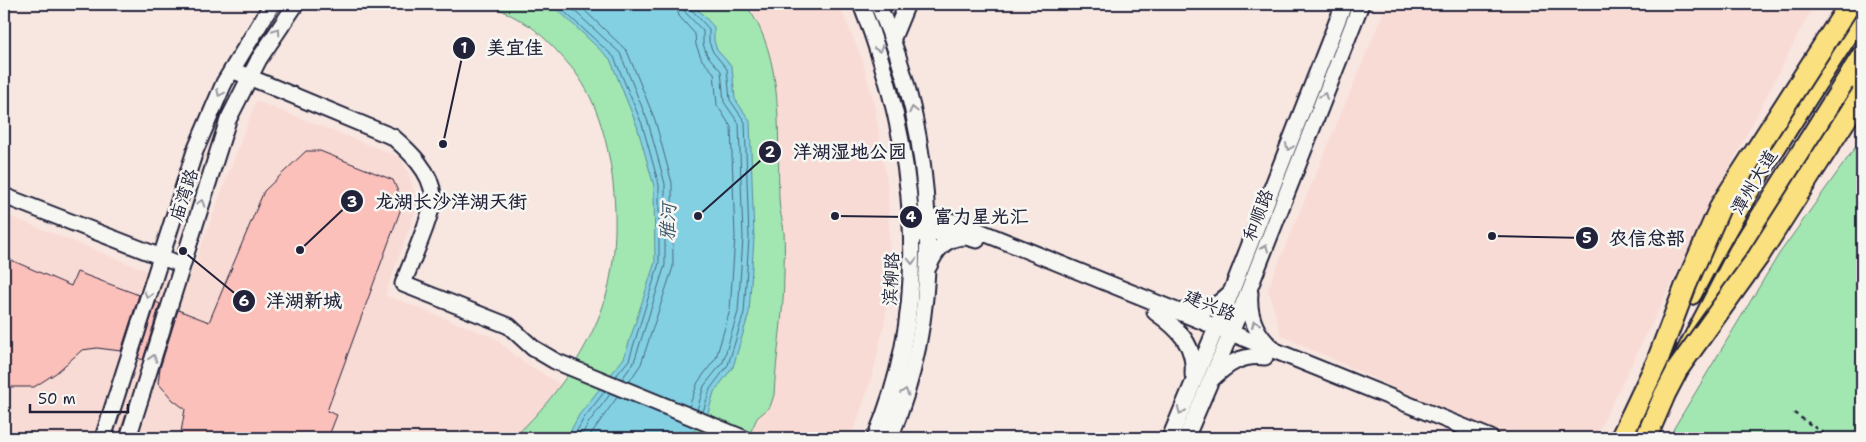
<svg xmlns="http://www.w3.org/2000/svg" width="1866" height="442" font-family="'Shantell Sans','LXGW WenKai TC',sans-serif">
<rect width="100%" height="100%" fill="#f8e6e1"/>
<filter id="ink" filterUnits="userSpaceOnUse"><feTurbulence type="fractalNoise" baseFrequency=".02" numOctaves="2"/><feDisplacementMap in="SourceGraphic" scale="10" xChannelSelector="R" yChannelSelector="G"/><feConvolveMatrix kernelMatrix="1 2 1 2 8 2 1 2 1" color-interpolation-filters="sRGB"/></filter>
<g filter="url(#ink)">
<g fill="#f9dbd5">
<polygon points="746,4 839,4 862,59 874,103 888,187 890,280 884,325 872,377 856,425 848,438 748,438 757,418 770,407 774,395 784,233 779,200 780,151 776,93 769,56 754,14"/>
<polygon points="1387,4 1814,4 1721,184 1595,438 1501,438 1281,335 1268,288"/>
<polygon points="256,101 400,157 408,172 418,204 385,295 495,338 516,357 561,385 529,424 513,438 4,438 4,214 186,286"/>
</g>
<g fill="#a2e6b1" stroke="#628476">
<path d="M490 4H745C786 56 777 136 779 198 779 210 783 221 784 232 785 246 784 260 784 274 784 314 776 355 774 395L770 407 757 418 748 438H513C549 405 579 364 598 319 627 254 619 129 575 72 565 59 543 35 530 26 517 18 503 11 490 4Z"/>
<polygon points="1862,138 1862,438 1670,438 1674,428 1779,254"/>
</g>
<polygon fill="#83d0e3" stroke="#5c8aa0" points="546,4 693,4 714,27 714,41 717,50 732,67 735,99 750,121 754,238 749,313 733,367 714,392 708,413 693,432 691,438 567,438 579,415 624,358 655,262 654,186 637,126 610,59 559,11"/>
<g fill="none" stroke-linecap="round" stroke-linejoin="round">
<g stroke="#49687e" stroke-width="1">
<polyline points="556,4 614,57 642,124 659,185 659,263 629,360 616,376"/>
<polyline points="567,4 620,53 648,122 665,184 665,265 634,362 622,379"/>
<polyline points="578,4 627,51 655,120 672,183 673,267 641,364 629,382"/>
<polyline points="676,4 679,16 695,34 696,45 702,60 714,73 717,105 731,127 735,237 730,310 716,358 698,382 689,407"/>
<polyline points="683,4 685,12 703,31 703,44 707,55 721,71 724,102 739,124 743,238 738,312 723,362 704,386 697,410"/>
<polyline points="689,4 691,9 709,29 709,42 713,52 727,69 730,100 745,122 749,238 744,313 728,365 710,389 703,412"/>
<polyline points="573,438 584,418 605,391"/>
<polyline points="580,438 589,422 611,393"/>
<polyline points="588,438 618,396"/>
</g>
</g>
<g fill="#fcc0ba" stroke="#22223b">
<polygon points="306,151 320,151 393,180 403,203 327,411 337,415 328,438 180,438 185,409 173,400 158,383 160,368 178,310 209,322 264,191"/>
<polygon points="4,257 71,286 77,272 139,295 121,351 97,348 82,350 56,373 34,387 12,387 4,384"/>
<polygon points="156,302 160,304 143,360 138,358"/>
</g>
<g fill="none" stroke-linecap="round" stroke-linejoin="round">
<defs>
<g id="secondary">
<path d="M861 4C915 141 935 298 875 438"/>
<path d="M878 4C936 137 947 303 890 438"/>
<polyline points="893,38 907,4"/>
<path d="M232 70 393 137C409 151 432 172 433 196 433 215 410 264 403 284L509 326 533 348 555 361 743 438"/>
<polyline points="4,196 182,265"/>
<polyline points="912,219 936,218 959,223 1491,438"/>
<polyline points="912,234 952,233 977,240"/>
<path d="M929 266C936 250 945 238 964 237"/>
<path d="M1250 293C1248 315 1256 334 1272 348"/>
<path d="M1183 311C1201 314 1216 307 1229 294"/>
<path d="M1155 312C1178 328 1196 345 1193 375"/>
<path d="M1211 380C1227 364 1242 354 1265 357"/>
<polyline points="103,438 195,151 224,83 272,4"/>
<polyline points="128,438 228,120 259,59"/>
<polyline points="1170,438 1230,295 1344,4"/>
<polyline points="1186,438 1244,302 1361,4"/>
</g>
<polyline id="primary" points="1848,103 1862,80"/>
<g id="highway">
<path d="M1691 294C1741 196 1802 105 1862 12"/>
<polyline points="1621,438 1665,345"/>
<polyline points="1646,438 1665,394 1739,252 1862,56"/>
</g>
</defs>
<use href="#secondary" stroke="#22223b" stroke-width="19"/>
<use href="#primary" stroke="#22223b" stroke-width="20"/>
<use href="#highway" stroke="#22223b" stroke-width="24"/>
<polyline stroke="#22223b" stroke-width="2.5" stroke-dasharray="4 4" stroke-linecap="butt" points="1794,413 1830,438"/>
<use href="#secondary" stroke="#f6f6f2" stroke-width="15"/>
<use href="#primary" stroke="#fbe080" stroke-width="16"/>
<use href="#highway" stroke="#fbe080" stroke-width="20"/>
<defs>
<polyline id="secondary-bridge" points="259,59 296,4"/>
<g id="highway-bridge">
<polyline points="1658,359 1686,285 1721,205 1850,4"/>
<polyline points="1677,370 1758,257 1862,94"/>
</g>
</defs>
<use href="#secondary-bridge" stroke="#22223b" stroke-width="19" stroke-linecap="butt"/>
<use href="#highway-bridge" stroke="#22223b" stroke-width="24" stroke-linecap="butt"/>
<use href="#secondary-bridge" stroke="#f6f6f2" stroke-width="15"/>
<use href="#highway-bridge" stroke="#fbe080" stroke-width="20"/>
</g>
<defs><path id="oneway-chevron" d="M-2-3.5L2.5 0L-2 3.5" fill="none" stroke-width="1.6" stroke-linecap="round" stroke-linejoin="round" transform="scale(1.25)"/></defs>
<g stroke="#9797a0">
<use href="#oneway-chevron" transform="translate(277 31) rotate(-57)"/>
<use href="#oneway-chevron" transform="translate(879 49) rotate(71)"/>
<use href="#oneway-chevron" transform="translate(220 93) rotate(116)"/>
<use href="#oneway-chevron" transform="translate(1324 96) rotate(-69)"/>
<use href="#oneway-chevron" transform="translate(913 110) rotate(-103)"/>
<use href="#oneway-chevron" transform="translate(1289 147) rotate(111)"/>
<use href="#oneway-chevron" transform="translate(201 203) rotate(-72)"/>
<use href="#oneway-chevron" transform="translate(1265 248) rotate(-68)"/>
<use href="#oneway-chevron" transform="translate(912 261) rotate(90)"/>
<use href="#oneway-chevron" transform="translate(148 295) rotate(107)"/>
<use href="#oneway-chevron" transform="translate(1255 324) rotate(-114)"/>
<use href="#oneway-chevron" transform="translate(153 358) rotate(-73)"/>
<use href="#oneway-chevron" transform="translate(905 392) rotate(-72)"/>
<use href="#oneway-chevron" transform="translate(1181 411) rotate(112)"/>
</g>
</g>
<g text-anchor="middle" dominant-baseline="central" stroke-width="5" stroke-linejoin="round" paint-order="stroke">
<g font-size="18" fill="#22223b" stroke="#f6f6f2">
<text transform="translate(1754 182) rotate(-59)">潭州大道</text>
<text transform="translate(184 195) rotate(-72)">庙湾路</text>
<text transform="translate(1258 215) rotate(-69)">和顺路</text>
<text transform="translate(891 279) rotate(-87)">滨柳路</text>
<text transform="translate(1210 305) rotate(22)">建兴路</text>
</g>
<g font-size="19" font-style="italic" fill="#3f566d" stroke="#f6f6f2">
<text transform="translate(668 222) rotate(-88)">雅河</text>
</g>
</g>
<path fill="none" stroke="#22223b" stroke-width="2" d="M443 144L464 48M698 216L770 152M300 250L352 201M835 216L911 217M1492 236L1587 238M183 251L244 301"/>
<g fill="#22223b" stroke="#f6f6f2" stroke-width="2">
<circle cx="443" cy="144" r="5"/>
<circle cx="698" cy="216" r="5"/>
<circle cx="300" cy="250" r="5"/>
<circle cx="835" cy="216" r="5"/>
<circle cx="1492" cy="236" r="5"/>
<circle cx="183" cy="251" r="5"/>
<circle cx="464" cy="48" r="12"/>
<circle cx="770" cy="152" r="12"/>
<circle cx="352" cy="201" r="12"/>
<circle cx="911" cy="217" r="12"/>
<circle cx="1587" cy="238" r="12"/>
<circle cx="244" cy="301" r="12"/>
</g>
<g font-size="15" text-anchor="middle" font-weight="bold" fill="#fff">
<text x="464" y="53">1</text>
<text x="770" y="157">2</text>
<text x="352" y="207">3</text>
<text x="911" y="222">4</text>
<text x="1587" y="243">5</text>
<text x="244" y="306">6</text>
</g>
<g font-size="19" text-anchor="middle" font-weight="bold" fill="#22223b" stroke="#f6f6f2" stroke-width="5" stroke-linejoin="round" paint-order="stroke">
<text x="515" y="54">美宜佳</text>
<text x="850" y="158">洋湖湿地公园</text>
<text x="451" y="208">龙湖长沙洋湖天街</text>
<text x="981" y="223">富力星光汇</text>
<text x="1647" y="245">农信总部</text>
<text x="304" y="307">洋湖新城</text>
</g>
<rect width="1866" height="442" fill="none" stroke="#f6f6f2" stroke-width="20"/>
<rect x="10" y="10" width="1846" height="422" fill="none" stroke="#22223b" stroke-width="2" filter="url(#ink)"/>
<path d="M30 404v8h98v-8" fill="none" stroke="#22223b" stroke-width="2.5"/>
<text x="38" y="404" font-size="15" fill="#22223b" stroke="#f6f6f2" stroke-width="4" paint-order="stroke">50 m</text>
</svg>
